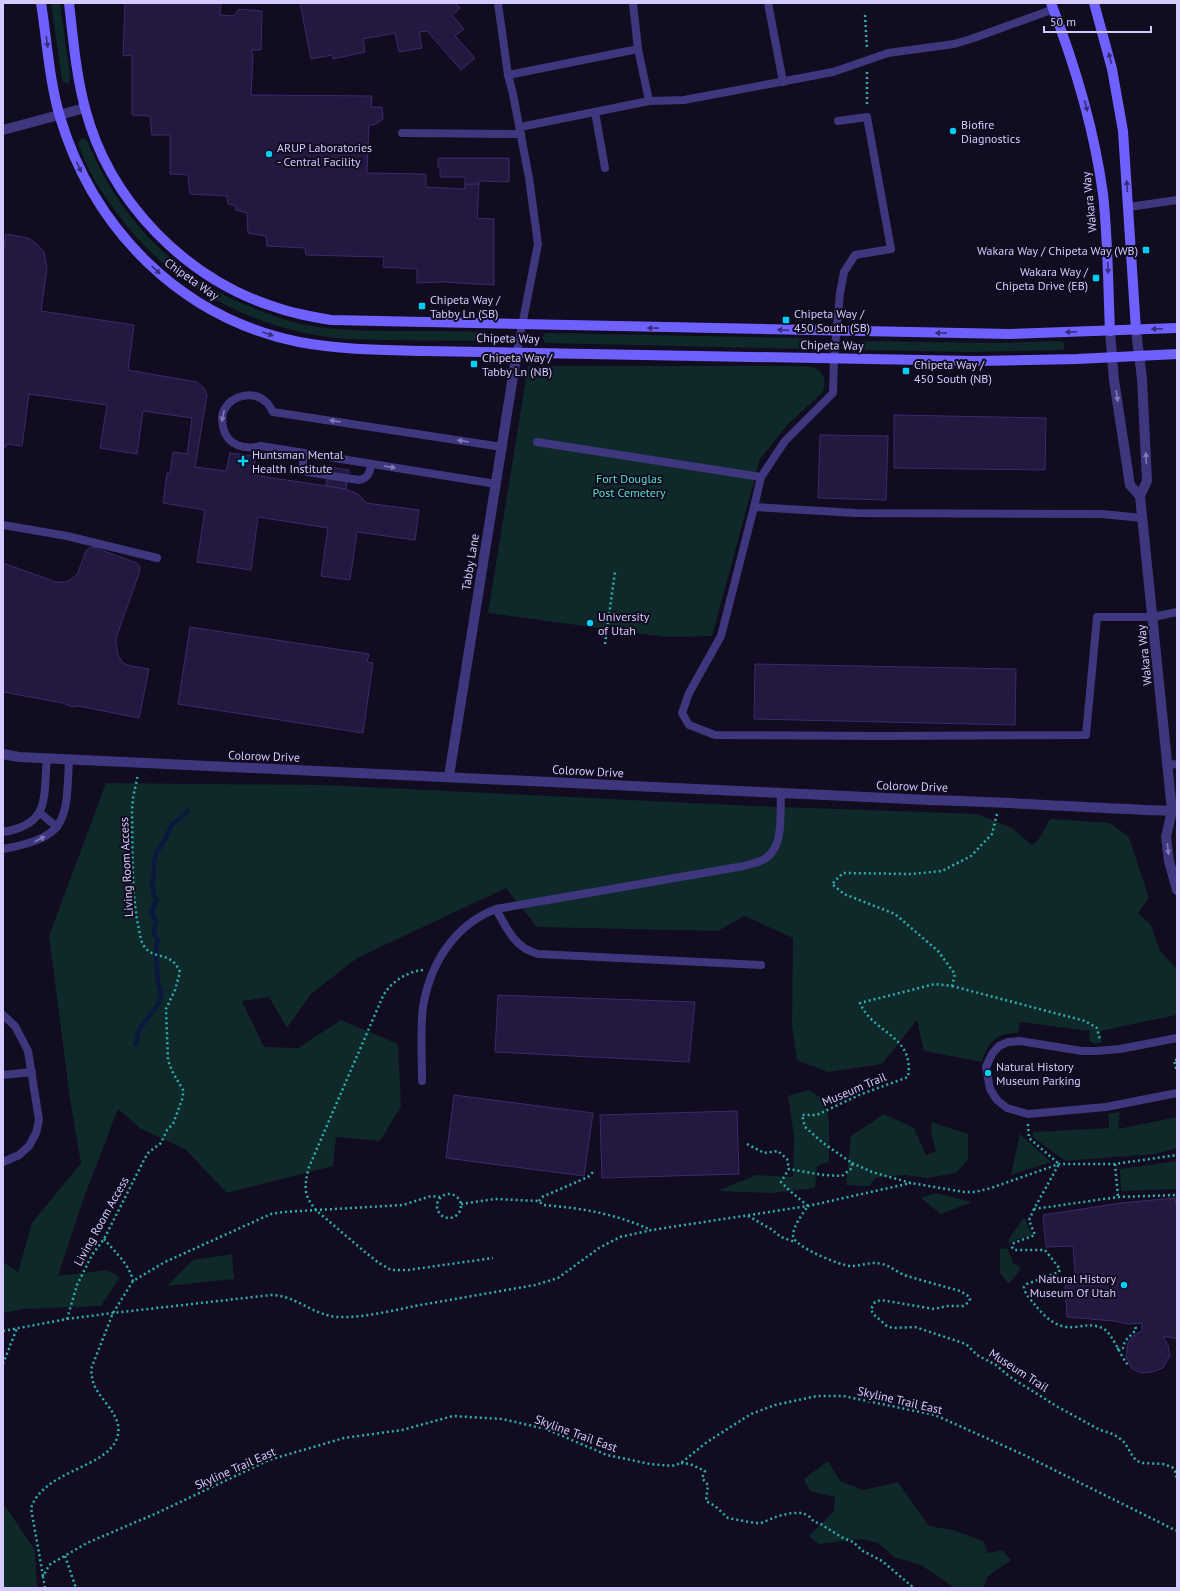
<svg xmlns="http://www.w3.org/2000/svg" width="1180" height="1591" font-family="'PT Sans',sans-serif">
<rect width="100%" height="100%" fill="#110c1f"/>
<g fill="#0f2829">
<polygon points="51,3 60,3 70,76 69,83 67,84 62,80"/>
<path d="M83 138 87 140C113 206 160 260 222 294 230 299 240 302 249 306 272 316 295 324 319 327 372 334 426 329 479 332L483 333 485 338 483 341H473C443 341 412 340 382 340 364 339 346 340 328 337 248 326 172 285 123 221 105 197 86 171 78 142Z"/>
<polygon points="546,333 806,338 811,343 809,348 804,349 545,343 542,337"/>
<polygon points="863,341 994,343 1060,341 1063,342 1065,345 1063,350 969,352 866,350 861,349 859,346 860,342"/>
<path d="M528 366H794C800 367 809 365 814 368 825 372 827 384 822 393L787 425 760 459 712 636 666 637 488 613Z"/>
<path d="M106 783 324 785 754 806 978 814 1012 828 1032 845 1039 839 1050 819 1110 823 1129 837 1149 898 1138 913 1151 925 1160 951 1177 969V1013L1176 1015 1100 1031 1102 1042 1095 1044 1089 1041 1090 1031 1020 1022 1018 1033C996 1033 988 1042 982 1062L924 1051 917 1020 882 1064 828 1072 797 1060 792 1026 793 938 744 916 718 931 537 927 506 888 357 958 311 994 287 1028 269 997 242 1001 264 1047 298 1048 341 1020 398 1044 401 1106 380 1141 336 1137 333 1166 227 1193 185 1149 141 1129 118 1109 83 1200 58 1276 107 1270 120 1277 101 1306 24 1309 3 1313V1262L18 1272 32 1223 81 1163 70 1099 49 936Z"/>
<polygon points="808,1090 825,1100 829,1121 829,1162 817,1166 815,1188 772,1193 718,1191 756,1175 793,1177 794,1136 788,1096"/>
<polygon points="1120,1112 1118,1129 1177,1117 1177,1148 1155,1154 1065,1161 1033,1137 1033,1132 1109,1128 1108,1114"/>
<polygon points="884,1114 914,1128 926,1155 936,1151 932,1137 931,1122 968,1134 968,1159 956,1173 927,1178 905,1175 875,1178 869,1186 846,1185 851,1136"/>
<polygon points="1020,1134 1051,1162 1011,1175"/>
<polygon points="1177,1161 1177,1189 1121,1191 1120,1169"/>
<polygon points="936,1193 972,1202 941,1214 921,1198"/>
<polygon points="1024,1217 1032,1235 1008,1243 1009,1239"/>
<polygon points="1007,1248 1014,1264 1021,1268 1009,1284 1000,1273 1000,1249"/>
<polygon points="232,1254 234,1279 167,1286 193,1260"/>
<polygon points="828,1461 840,1481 863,1490 898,1482 929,1526 953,1530 983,1541 988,1553 1002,1550 1011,1560 988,1576 983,1588 955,1588 921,1565 894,1557 878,1543 861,1539 819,1544 809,1536 834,1511 835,1497 810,1491 804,1479"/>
<polygon points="3,1503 35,1550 37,1588 3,1588"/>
</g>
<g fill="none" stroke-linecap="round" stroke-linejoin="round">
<polyline stroke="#09183c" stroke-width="4.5" points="136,1044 139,1030 159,1003 161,993 158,983 156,951 158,940 155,936 154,929 156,922 151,912 157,900 153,895 154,891 152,883 154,875 154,861 157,851 164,842 172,825 184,815 188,810"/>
</g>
<g fill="#231840" stroke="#3b2a6c">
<polygon points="125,3 221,3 220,15 233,16 239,9 262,11 261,50 251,50 253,55 251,95 372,96 371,107 382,107 383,119 374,125 369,125 367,173 426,174 426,187 465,189 465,184 479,184 477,218 494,219 494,285 443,282 417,283 417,269 383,267 384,257 306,255 305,248 267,246 266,236 248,233 247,213 236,210 236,206 228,204 227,196 190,194 188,175 170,174 170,135 152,135 150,116 132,115 132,55 123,56"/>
<polygon points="300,3 455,3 460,8 452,15 464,29 455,36 475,58 461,70 427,31 419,32 422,48 399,52 395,33 363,39 365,52 333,59 332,55 311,59"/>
<polygon points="438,158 509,158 509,182 479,181 479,184 465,184 465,177 440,177 440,167 438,167"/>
<polygon points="6,234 28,238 37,244 44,252 47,269 41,311 134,325 128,370 197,382 204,388 207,395 195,467 226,471 230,453 256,456 253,475 347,489 346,490 354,492 359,495 366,503 419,510 415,540 357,532 350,580 321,576 328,528 258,517 251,570 197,562 205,510 163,503 167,473 170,473 173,452 187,454 192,418 143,411 137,454 100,448 107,405 29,394 22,446 7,444 6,447 3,447 3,254"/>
<polygon points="894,415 1046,418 1045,470 894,468"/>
<polygon points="820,435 888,436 886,500 818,498"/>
<polygon points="329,467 349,470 346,489 326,486"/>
<polygon points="93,547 137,563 140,567 140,571 117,635 116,642 118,655 123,663 131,666 149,669 139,718 79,706 72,707 63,703 3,692 3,563 56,582 66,582 77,575 86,551 89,548"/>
<polygon points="190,627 369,654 367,662 373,663 363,733 178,704"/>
<polygon points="755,664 1016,669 1015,725 754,719"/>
<polygon points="498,995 695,1002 689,1062 495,1052"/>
<polygon points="454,1095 593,1113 584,1176 446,1158"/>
<polygon points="737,1111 739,1174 602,1178 600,1115"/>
<polygon points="1175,1198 1177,1211 1177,1339 1169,1337 1163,1337 1168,1345 1170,1355 1163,1368 1152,1372 1142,1373 1132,1369 1126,1356 1128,1343 1134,1335 1142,1331 1142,1323 1128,1324 1114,1321 1067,1317 1065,1286 1076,1283 1073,1246 1046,1247 1043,1215 1121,1203"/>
</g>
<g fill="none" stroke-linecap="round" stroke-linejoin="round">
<g stroke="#2db0b0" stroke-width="2.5" stroke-dasharray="2 3" stroke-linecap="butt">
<polyline points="865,15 867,49"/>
<polyline points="867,72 867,107"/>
<polyline points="605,644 615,572"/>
<path d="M997 814 992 834 971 856 942 871 912 874 843 873 832 884 844 894 895 914 938 951 955 974 952 986 935 984 860 1003C873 1034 915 1035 908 1077L859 1095 817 1115H802L805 1127 823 1143 852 1163V1168L842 1176 823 1175 789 1169 781 1182 790 1191 808 1206C803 1213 793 1226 793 1236 794 1247 841 1266 851 1266 862 1266 871 1261 882 1264 891 1266 898 1273 907 1276 924 1281 942 1286 960 1291L967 1295 970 1299 969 1302 963 1306H947L934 1309 881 1300 875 1302 871 1309 873 1314 887 1326 893 1328 915 1327 966 1344 977 1355 996 1365 1010 1377 1058 1407 1100 1430 1110 1433 1118 1437 1125 1443 1133 1457 1137 1461 1143 1463 1163 1464 1172 1467 1175 1471 1177 1479"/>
<path d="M423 970C406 972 391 982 383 996L309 1167C304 1186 303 1196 317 1211L365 1252 379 1263 391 1270H408L493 1258"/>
<polyline points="952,986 1085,1021 1097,1028 1100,1040"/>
<polyline points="1177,1060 1174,1060 1177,1072"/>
<polyline points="1028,1124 1029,1138 1059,1164 1034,1209 1118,1197 1177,1195"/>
<polyline points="747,1144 764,1153 778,1151 787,1159 789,1169"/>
<polyline points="852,1163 872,1172 911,1183 964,1192 975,1192 991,1188 1059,1164 1115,1164 1177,1155"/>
<polyline points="1115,1164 1118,1197"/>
<circle cx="449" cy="1206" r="12"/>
<polyline points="539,1201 542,1197 588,1177 595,1170"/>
<path d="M461 1204 495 1199 539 1201 543 1205C582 1208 616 1214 651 1230"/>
<path d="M1034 1209 1029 1220 1035 1235 1014 1243 1012 1247 1014 1250H1045L1060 1269 1059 1272 1027 1284 1024 1287C1024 1293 1031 1300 1035 1305 1045 1317 1057 1329 1074 1327 1085 1326 1093 1323 1104 1329 1113 1335 1120 1355 1128 1365"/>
<polyline points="748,1216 771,1229 781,1237 795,1242"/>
<path d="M104 1239C114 1251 130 1265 133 1281"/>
<polyline points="1030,1297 1060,1293"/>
<path d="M67 1319 77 1285 92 1255 104 1239 145 1158 149 1152 161 1143 167 1130 173 1124 183 1097V1090L172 1071 168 1060 166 1009 175 990 180 972C171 950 154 961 144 946 140 940 140 932 138 925 131 888 133 849 132 811L133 798 138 774"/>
<path d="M3 1331 67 1319 113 1313 271 1295C295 1295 313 1315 337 1317 363 1318 390 1311 415 1306 455 1299 495 1292 535 1285L558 1278 599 1248 620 1237 652 1230 808 1206 911 1183"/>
<polyline points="1117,1349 1123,1348 1125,1341 1136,1330 1135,1324"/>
<polyline points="3,1364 17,1328"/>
<polyline points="681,1463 690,1464 705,1471 702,1478 708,1485 706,1501 715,1506 728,1518 755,1523 761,1523 778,1516 792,1513 803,1513 810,1517 814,1522 819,1523 843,1538 853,1542 863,1551 882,1561 914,1588"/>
<polyline points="65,1556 76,1588"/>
<path d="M43 1576 31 1508C44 1470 107 1468 117 1438 124 1418 104 1404 95 1387 92 1381 92 1376 91 1369L113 1313 133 1281 165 1262 271 1214 283 1212 403 1205 431 1196 440 1197"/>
<polyline points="45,1588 43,1577 49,1565 87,1543 157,1513 269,1460 344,1438 402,1430 453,1416 502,1419 546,1429 607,1455 650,1464 672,1466 681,1463 707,1442 751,1414 775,1405 817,1396 843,1396 935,1415 1022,1454 1177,1531"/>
</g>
<g stroke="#3e377e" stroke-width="8">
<polyline points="498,3 508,75 513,94 529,178 538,244 517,351"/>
<polyline points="768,3 783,82"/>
<polyline points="633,4 638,49 649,101"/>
<polyline points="508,75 638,49"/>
<polyline points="595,112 605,168"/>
<polyline points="838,121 867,117 891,249 855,255 844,272 840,293 834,358 833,393 785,441 761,477 754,507 721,636 689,693 682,713 689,725 715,735 881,736 1086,735 1097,617 1153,617 1177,612"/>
<polyline points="520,127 649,101 684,100 833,72 888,53 954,44 971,39 1054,9"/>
<polyline points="402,133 521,134"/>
<polyline points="1129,207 1177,200"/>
<polyline points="537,442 761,477"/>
<path d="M303 453V468L307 472 359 480C368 478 370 473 371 464"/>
<path d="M496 484 261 446C245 450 227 446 223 427 222 421 221 416 224 410 232 395 253 390 266 402 269 404 271 409 273 412L502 447"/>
<polyline points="754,507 855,513 1102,514 1142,518"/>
<polyline points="3,525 67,536 157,558"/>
<polyline points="1169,765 1177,764"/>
<polyline points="40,813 57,827"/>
<path d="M3 832C51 824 43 798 47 758"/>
<path d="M3 849C69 837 66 820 69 760"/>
<path d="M496 909C507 929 515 948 538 954L761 965"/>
<polyline points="3,1015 15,1026 28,1051 39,1120 36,1133 29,1146 19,1155 3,1162"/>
<polyline points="1177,1038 1120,1049 1096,1051 1082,1051 1020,1041 1008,1042 999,1046 992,1054 986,1067 990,1089 997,1100 1007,1108 1028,1114 1106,1107 1177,1093"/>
<polyline points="3,1075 32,1072"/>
<path d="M422 1081C422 1057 420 1031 423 1007 430 964 454 925 496 909L744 866C754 863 766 861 772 852 783 839 780 809 781 793"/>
</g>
<g stroke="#3e377e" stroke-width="10">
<polyline points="3,130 85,108"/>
<polyline points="1136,330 1142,379 1147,481 1140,496 1172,811 1166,837 1169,861 1177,890"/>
<polyline points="1110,331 1114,380 1130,485 1140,496"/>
<path d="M3 754 19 757 929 800C1010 802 1091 808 1172 811"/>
<polyline points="449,776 517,351"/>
</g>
<g stroke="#6f61ff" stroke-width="10">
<path d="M41 3C47 40 49 80 60 117 94 230 181 318 299 342 341 350 384 350 426 351L976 361 1077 359 1177 354"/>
<path d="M69 3C73 38 76 74 85 108 109 201 186 280 278 308 295 314 313 317 331 320L1010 334 1177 328"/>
<path d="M1051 3C1075 65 1094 128 1103 194 1108 239 1108 285 1110 331"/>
<polyline points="1094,3 1112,69 1123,131 1136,330"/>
</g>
</g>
<defs><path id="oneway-solid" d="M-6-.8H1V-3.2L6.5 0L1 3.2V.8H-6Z"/></defs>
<g fill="#372e79">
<use href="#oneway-solid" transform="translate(47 42) rotate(82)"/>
<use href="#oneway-solid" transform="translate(1110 58) rotate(-104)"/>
<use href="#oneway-solid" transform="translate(1086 106) rotate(75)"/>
<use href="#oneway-solid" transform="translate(79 167) rotate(66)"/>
<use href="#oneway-solid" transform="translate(1127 186) rotate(-94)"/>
<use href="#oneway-solid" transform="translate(1108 268) rotate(88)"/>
<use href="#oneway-solid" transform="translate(156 270) rotate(43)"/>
<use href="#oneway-solid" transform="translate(653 328) rotate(-179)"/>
<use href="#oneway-solid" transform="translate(1157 329) rotate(177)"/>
<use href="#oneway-solid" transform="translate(783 330) rotate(-178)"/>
<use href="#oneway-solid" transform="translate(1071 332) rotate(177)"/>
<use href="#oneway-solid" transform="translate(941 333) rotate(-179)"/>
<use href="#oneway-solid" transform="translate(268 334) rotate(19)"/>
</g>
<g fill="#8279b8">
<use href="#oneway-solid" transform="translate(1117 396) rotate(81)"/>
<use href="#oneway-solid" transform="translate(223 416) rotate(102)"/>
<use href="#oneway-solid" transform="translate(335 421) rotate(-171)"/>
<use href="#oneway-solid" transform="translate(463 441) rotate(-171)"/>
<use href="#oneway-solid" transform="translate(1146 458) rotate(-93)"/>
<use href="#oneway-solid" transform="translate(390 467) rotate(9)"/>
<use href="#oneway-solid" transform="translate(40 839) rotate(-27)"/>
<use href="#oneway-solid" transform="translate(1168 849) rotate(83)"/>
</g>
<g fill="#00cef5" stroke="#110c1f" stroke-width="1.5">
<circle cx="953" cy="131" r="4"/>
<circle cx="269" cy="154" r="4"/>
<rect x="1142" y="246" width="8" height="8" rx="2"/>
<rect x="1092" y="274" width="8" height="8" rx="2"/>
<rect x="418" y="302" width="8" height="8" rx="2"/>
<rect x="782" y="316" width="8" height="8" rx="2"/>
<rect x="470" y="360" width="8" height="8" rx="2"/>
<rect x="902" y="367" width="8" height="8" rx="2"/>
<path d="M241 455h4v4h4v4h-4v4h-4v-4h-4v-4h4z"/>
<circle cx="590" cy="623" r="4"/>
<circle cx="988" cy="1073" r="4"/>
<circle cx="1124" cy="1285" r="4"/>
</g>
<g text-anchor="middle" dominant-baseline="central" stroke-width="4" stroke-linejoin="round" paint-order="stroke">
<g font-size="12" fill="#d4caff" stroke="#110c1f" text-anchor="start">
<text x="961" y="124">Biofire<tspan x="961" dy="14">Diagnostics</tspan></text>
<text x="277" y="147">ARUP Laboratories<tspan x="277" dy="14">- Central Facility</tspan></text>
<text x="1138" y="250" text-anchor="end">Wakara Way / Chipeta Way (WB)</text>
<text x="1088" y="271" text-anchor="end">Wakara Way /<tspan x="1088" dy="14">Chipeta Drive (EB)</tspan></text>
<text x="430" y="299">Chipeta Way /<tspan x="430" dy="14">Tabby Ln (SB)</tspan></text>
<text x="794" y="313">Chipeta Way /<tspan x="794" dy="14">450 South (SB)</tspan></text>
<text x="482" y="357">Chipeta Way /<tspan x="482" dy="14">Tabby Ln (NB)</tspan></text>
<text x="914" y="364">Chipeta Way /<tspan x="914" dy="14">450 South (NB)</tspan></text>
<text x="252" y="454">Huntsman Mental<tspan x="252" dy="14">Health Institute</tspan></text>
<text x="598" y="616">University<tspan x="598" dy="14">of Utah</tspan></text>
<text x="996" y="1066">Natural History<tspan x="996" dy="14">Museum Parking</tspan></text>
<text x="1116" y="1278" text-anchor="end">Natural History<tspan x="1116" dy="14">Museum Of Utah</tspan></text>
</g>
<g font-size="12" fill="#d4caff" stroke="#110c1f">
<text transform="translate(1089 202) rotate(-96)">Wakara Way</text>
<text transform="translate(192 279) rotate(35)">Chipeta Way</text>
<text transform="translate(508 338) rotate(1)">Chipeta Way</text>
<text transform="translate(832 345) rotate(1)">Chipeta Way</text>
<text transform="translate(470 562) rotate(-81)">Tabby Lane</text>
<text transform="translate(1144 655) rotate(-96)">Wakara Way</text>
<text transform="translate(264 756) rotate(2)">Colorow Drive</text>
<text transform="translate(588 771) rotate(3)">Colorow Drive</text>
<text transform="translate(912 786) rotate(2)">Colorow Drive</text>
<text transform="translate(126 867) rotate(-93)">Living Room Access</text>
<text transform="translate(854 1089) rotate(-23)">Museum Trail</text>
<text transform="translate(101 1221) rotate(-61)">Living Room Access</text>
<text transform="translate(1019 1370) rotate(33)">Museum Trail</text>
<text transform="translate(900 1400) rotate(13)">Skyline Trail East</text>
<text transform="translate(576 1433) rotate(20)">Skyline Trail East</text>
<text transform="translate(235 1468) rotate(-24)">Skyline Trail East</text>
</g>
<g font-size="12" fill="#57dec5" stroke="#110c1f">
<text x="629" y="478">Fort Douglas<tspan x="629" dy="14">Post Cemetery</tspan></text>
</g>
</g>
<rect width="1180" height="1591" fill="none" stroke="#d4caff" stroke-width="8"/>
<path d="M1044 26v6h107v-6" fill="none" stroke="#d4caff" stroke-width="2"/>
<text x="1050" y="26" font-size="12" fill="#d4caff" stroke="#110c1f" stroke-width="3" paint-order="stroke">50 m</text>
</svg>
